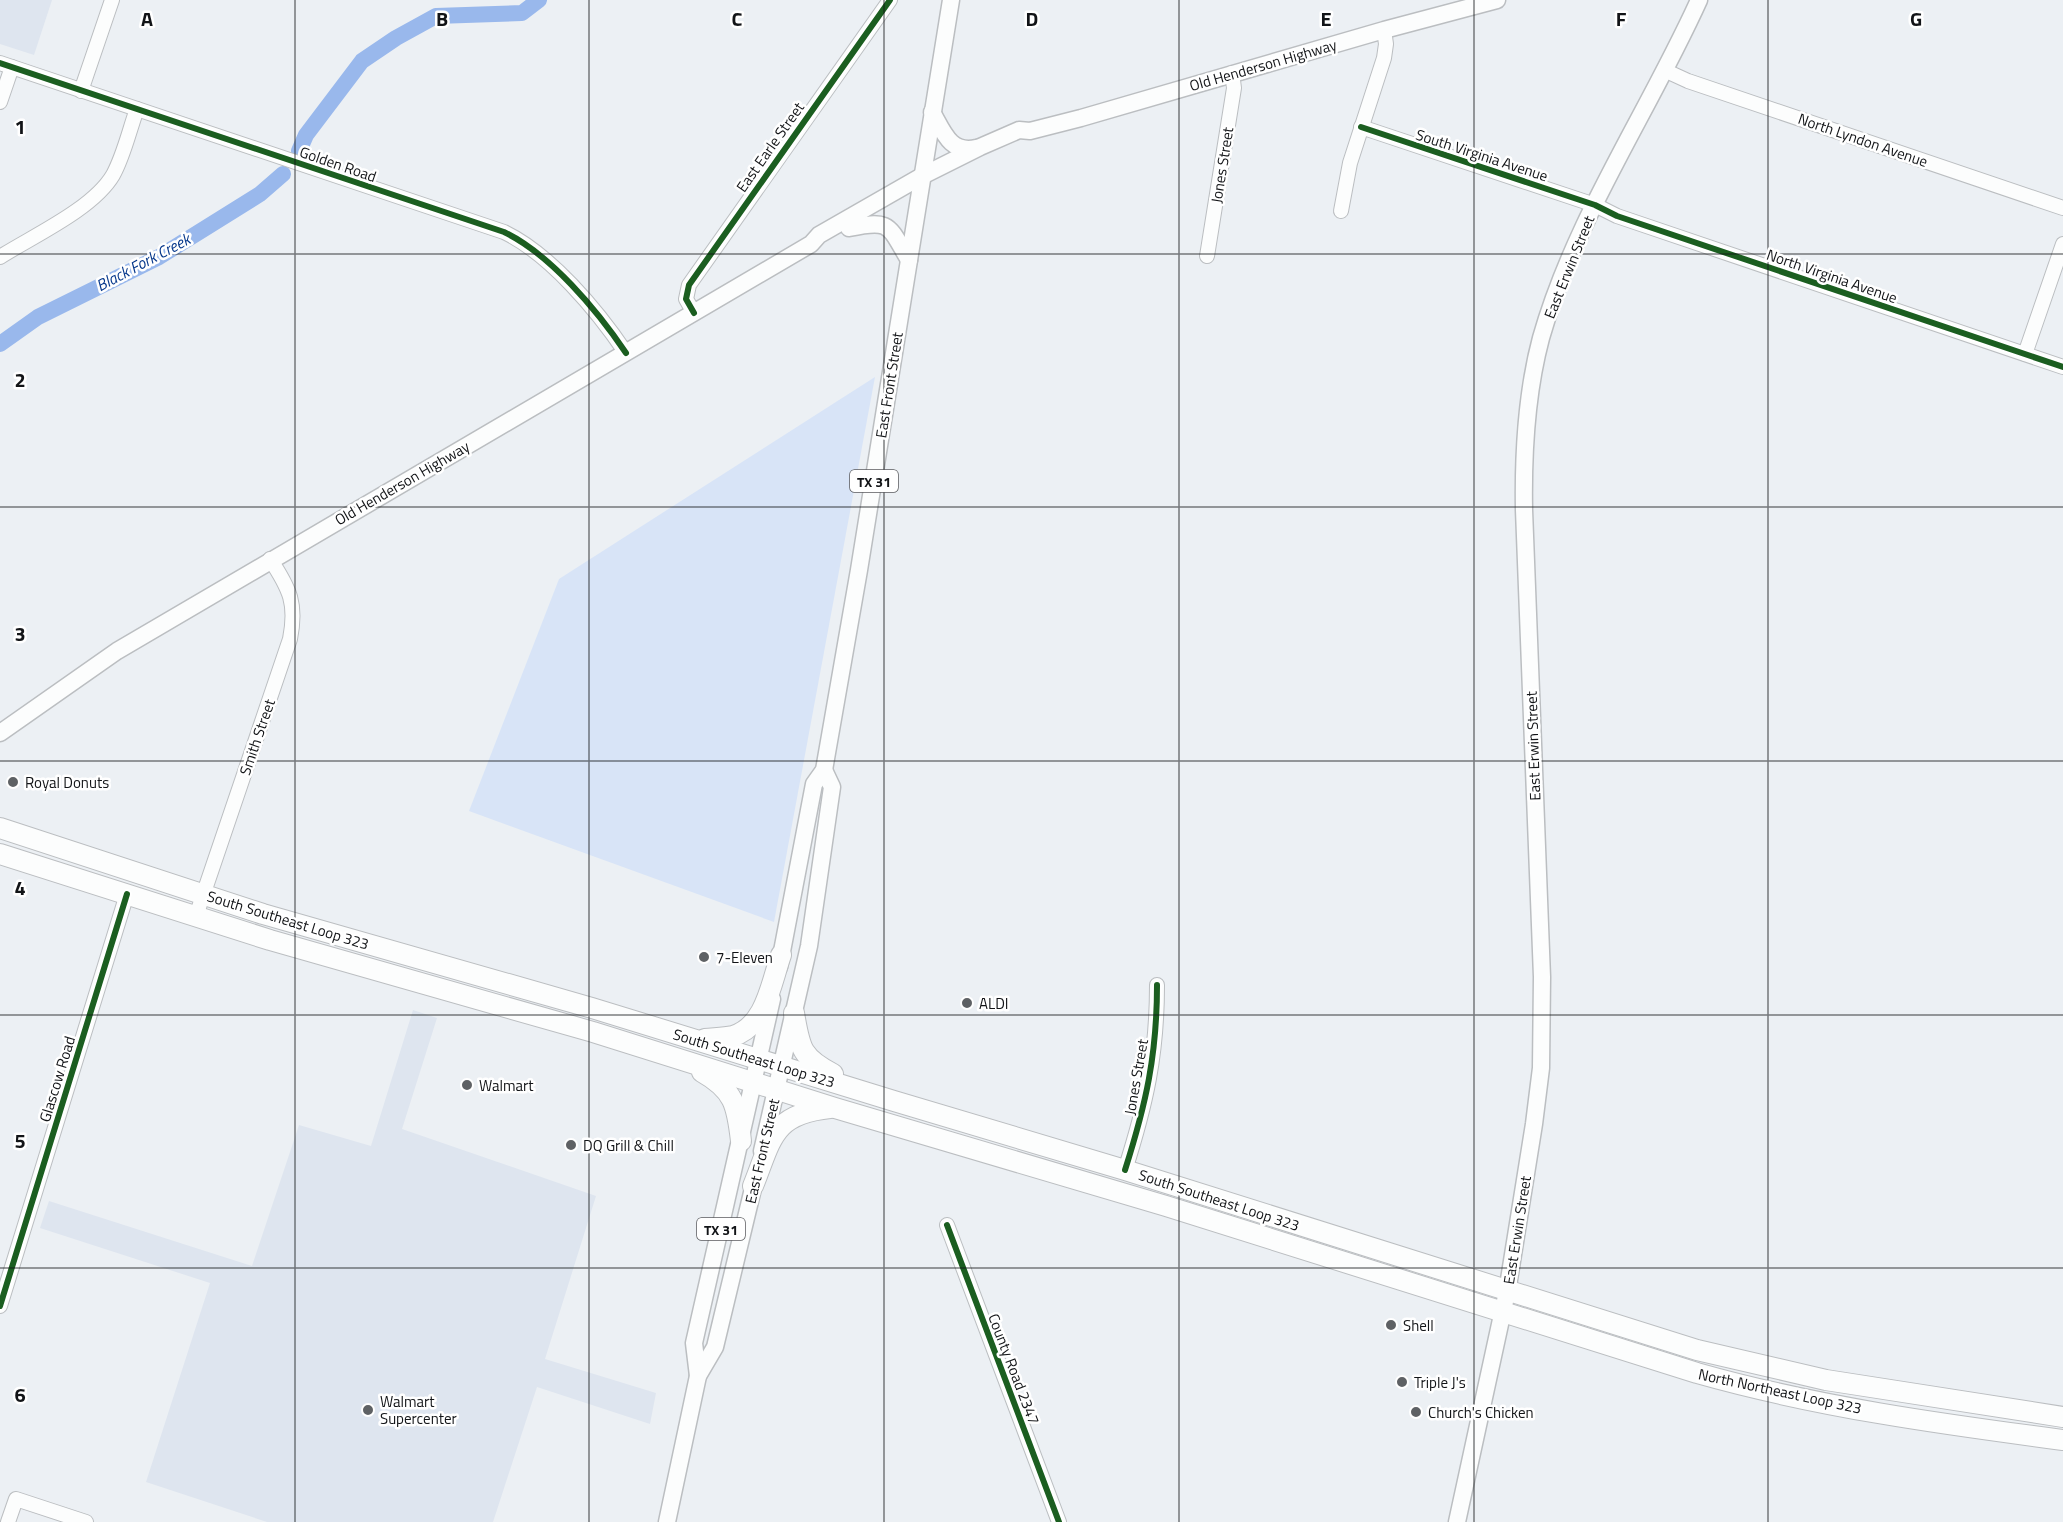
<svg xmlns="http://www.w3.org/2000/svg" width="2063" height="1522" font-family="'Titillium Web',sans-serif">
<rect width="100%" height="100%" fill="#ecf0f4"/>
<g fill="#dee5ef">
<polygon points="0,0 52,0 34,55 0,44"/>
<polygon points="413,1010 437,1018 402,1129 596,1196 545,1359 656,1393 650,1424 537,1387 493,1522 267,1522 146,1482 210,1283 40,1228 49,1201 252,1266 299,1125 371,1146"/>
</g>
<polygon fill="#d8e4f7" points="875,377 774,922 469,811 559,579"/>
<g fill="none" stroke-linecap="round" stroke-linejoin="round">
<g stroke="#99b8ec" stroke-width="16">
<polyline points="299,151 306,135 362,61 396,38 436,16 522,13 539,0"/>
<polyline points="0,344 38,317 159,257 260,194 283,174"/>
</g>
<defs>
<g id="minor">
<path d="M0 63 504 232C550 254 597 310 626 353"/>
<polyline points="1664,70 1688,81 2063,208"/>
<polyline points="81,91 112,0"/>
<polyline points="0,102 12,67"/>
<polyline points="1361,127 1595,205 1617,216 2063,367"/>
<polyline points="1341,211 1350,163 1384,58 1386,44 1384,30"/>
<polyline points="1207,256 1234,88 1232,73"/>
<path d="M0 257C33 236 93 209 113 175 124 155 129 131 137 109"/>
<polyline points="694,313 686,299 689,285 890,0"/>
<polyline points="2025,354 2063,244"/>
<path d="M196 916 290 639C297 604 290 589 270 559"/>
<path d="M1125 1170C1146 1104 1157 1055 1157 985"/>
<polyline points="947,1225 1059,1522"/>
<polyline points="0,1306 127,894"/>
<polyline points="8,1522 16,1499 86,1522"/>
</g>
<g id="major">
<path d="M932 112C943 131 950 154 976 148"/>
<path d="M849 228C891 219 888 225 909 260"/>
<polyline points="0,733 117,651 811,244 819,235 922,176 980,147 1019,130 1030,131 1081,118 1384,30 1497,0"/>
<polyline points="779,967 814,784 824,770 859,570 951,0"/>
<polyline points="762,1151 809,946 832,787 824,770"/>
<polyline points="698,1376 694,1343 772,999"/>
<polyline points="667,1522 698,1376 715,1347 756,1176"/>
<path d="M1457 1522 1507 1292 1534 1124 1541 1068 1542 977 1524 510C1523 452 1526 394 1541 338 1575 218 1648 113 1699 0"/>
</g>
<g id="highway">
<polyline points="0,828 263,914 592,1008 894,1101 1125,1170 1697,1350 1826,1380 2063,1417"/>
<path d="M0 854 270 940 593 1032 835 1108 1166 1206 1697 1373C1817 1407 1941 1424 2063 1440"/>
<path d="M794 1013C800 1047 800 1057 833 1074"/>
<path d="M705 1039C714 1038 724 1038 733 1036 766 1026 771 983 781 955"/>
<path d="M702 1072C734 1090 737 1105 741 1141"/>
<path d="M753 1186C772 1139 772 1114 830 1108"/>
</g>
</defs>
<use href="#minor" stroke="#bbbec1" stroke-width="16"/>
<use href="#major" stroke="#bbbec1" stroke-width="19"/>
<use href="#highway" stroke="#bbbec1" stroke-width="22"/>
<use href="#minor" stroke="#fcfdfd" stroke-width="14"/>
<use href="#major" stroke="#fcfdfd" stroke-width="16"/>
<use href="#highway" stroke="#fcfdfd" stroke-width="20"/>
<defs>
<g id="cycleway">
<path d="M0 63 504 232C550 254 597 310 626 353"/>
<polyline points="1361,127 1595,205 1617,216 2063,367"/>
<polyline points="694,313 686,299 689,285 890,0"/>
<path d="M1125 1170C1146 1104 1157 1055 1157 985"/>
<polyline points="947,1225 1059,1522"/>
<polyline points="0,1306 127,894"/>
</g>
</defs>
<use href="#cycleway" stroke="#fff" stroke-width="10"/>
<use href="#cycleway" stroke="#1b5e20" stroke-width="6"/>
</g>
<path fill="none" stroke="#121417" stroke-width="1.5" stroke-opacity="0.55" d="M295 0V1522M589 0V1522M884 0V1522M1179 0V1522M1474 0V1522M1768 0V1522M0 254H2063M0 507H2063M0 761H2063M0 1015H2063M0 1268H2063"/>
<g fill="#5e6164" stroke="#fff" stroke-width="2">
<circle cx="13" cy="782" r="6"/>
<circle cx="704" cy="957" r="6"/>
<circle cx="967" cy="1003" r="6"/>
<circle cx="467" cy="1085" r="6"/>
<circle cx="571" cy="1145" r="6"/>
<circle cx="1391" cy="1325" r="6"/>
<circle cx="1402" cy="1382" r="6"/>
<circle cx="368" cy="1410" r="6"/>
<circle cx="1416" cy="1412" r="6"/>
</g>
<g text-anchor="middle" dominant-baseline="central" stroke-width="5" stroke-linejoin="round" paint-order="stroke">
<g fill="#fff" stroke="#595a5d" stroke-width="1.5">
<rect x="850" y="470" width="48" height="22" rx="4.5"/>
<rect x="697" y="1218" width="48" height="22" rx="4.5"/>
</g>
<g font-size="14" font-weight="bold" fill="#121417">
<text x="874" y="481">TX 31</text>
<text x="721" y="1229">TX 31</text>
</g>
<g font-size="15" fill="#121417" stroke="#fff">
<text transform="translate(1263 65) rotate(-16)">Old Henderson Highway</text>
<text transform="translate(1863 140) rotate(19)">North Lyndon Avenue</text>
<text transform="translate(770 147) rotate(-55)">East Earle Street</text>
<text transform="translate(1482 155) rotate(18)">South Virginia Avenue</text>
<text transform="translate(338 164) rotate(19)">Golden Road</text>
<text transform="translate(1222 165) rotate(-81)">Jones Street</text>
<text transform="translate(1569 267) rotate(-68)">East Erwin Street</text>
<text transform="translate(1832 276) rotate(19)">North Virginia Avenue</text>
<text transform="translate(889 385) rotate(-81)">East Front Street</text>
<text transform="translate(402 483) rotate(-30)">Old Henderson Highway</text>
<text transform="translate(257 737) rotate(-71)">Smith Street</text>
<text transform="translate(1533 746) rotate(-92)">East Erwin Street</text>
<text transform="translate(288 920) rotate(17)">South Southeast Loop 323</text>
<text transform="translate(754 1058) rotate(17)">South Southeast Loop 323</text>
<text transform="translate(1136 1077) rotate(-80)">Jones Street</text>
<text transform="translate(57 1079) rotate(-73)">Glascow Road</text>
<text transform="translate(762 1151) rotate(-77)">East Front Street</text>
<text transform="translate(1219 1200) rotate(18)">South Southeast Loop 323</text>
<text transform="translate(1517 1230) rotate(-81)">East Erwin Street</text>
<text transform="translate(1014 1369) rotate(69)">County Road 2347</text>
<text transform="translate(1780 1391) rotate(12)">North Northeast Loop 323</text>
</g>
<g font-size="15" fill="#121417" stroke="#fff" text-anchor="start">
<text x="25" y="782">Royal Donuts</text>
<text x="716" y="957">7-Eleven</text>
<text x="979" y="1003">ALDI</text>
<text x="479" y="1085">Walmart</text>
<text x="583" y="1145">DQ Grill &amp; Chill</text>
<text x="1403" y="1325">Shell</text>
<text x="1414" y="1382">Triple J's</text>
<text x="380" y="1401">Walmart<tspan x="380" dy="17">Supercenter</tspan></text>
<text x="1428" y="1412">Church's Chicken</text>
</g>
<g font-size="16" font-style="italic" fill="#05378b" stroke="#fff">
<text transform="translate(143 262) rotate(-28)">Black Fork Creek</text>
</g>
</g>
<g font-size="20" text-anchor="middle" font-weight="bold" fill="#121417" stroke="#fff" stroke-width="5" stroke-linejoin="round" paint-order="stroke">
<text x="147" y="26">A</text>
<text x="442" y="26">B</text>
<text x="737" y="26">C</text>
<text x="1032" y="26">D</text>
<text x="1326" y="26">E</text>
<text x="1621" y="26">F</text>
<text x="1916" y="26">G</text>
<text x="20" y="134">1</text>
<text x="20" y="387">2</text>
<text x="20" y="641">3</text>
<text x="20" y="895">4</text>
<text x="20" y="1148">5</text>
<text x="20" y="1402">6</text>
</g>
</svg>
